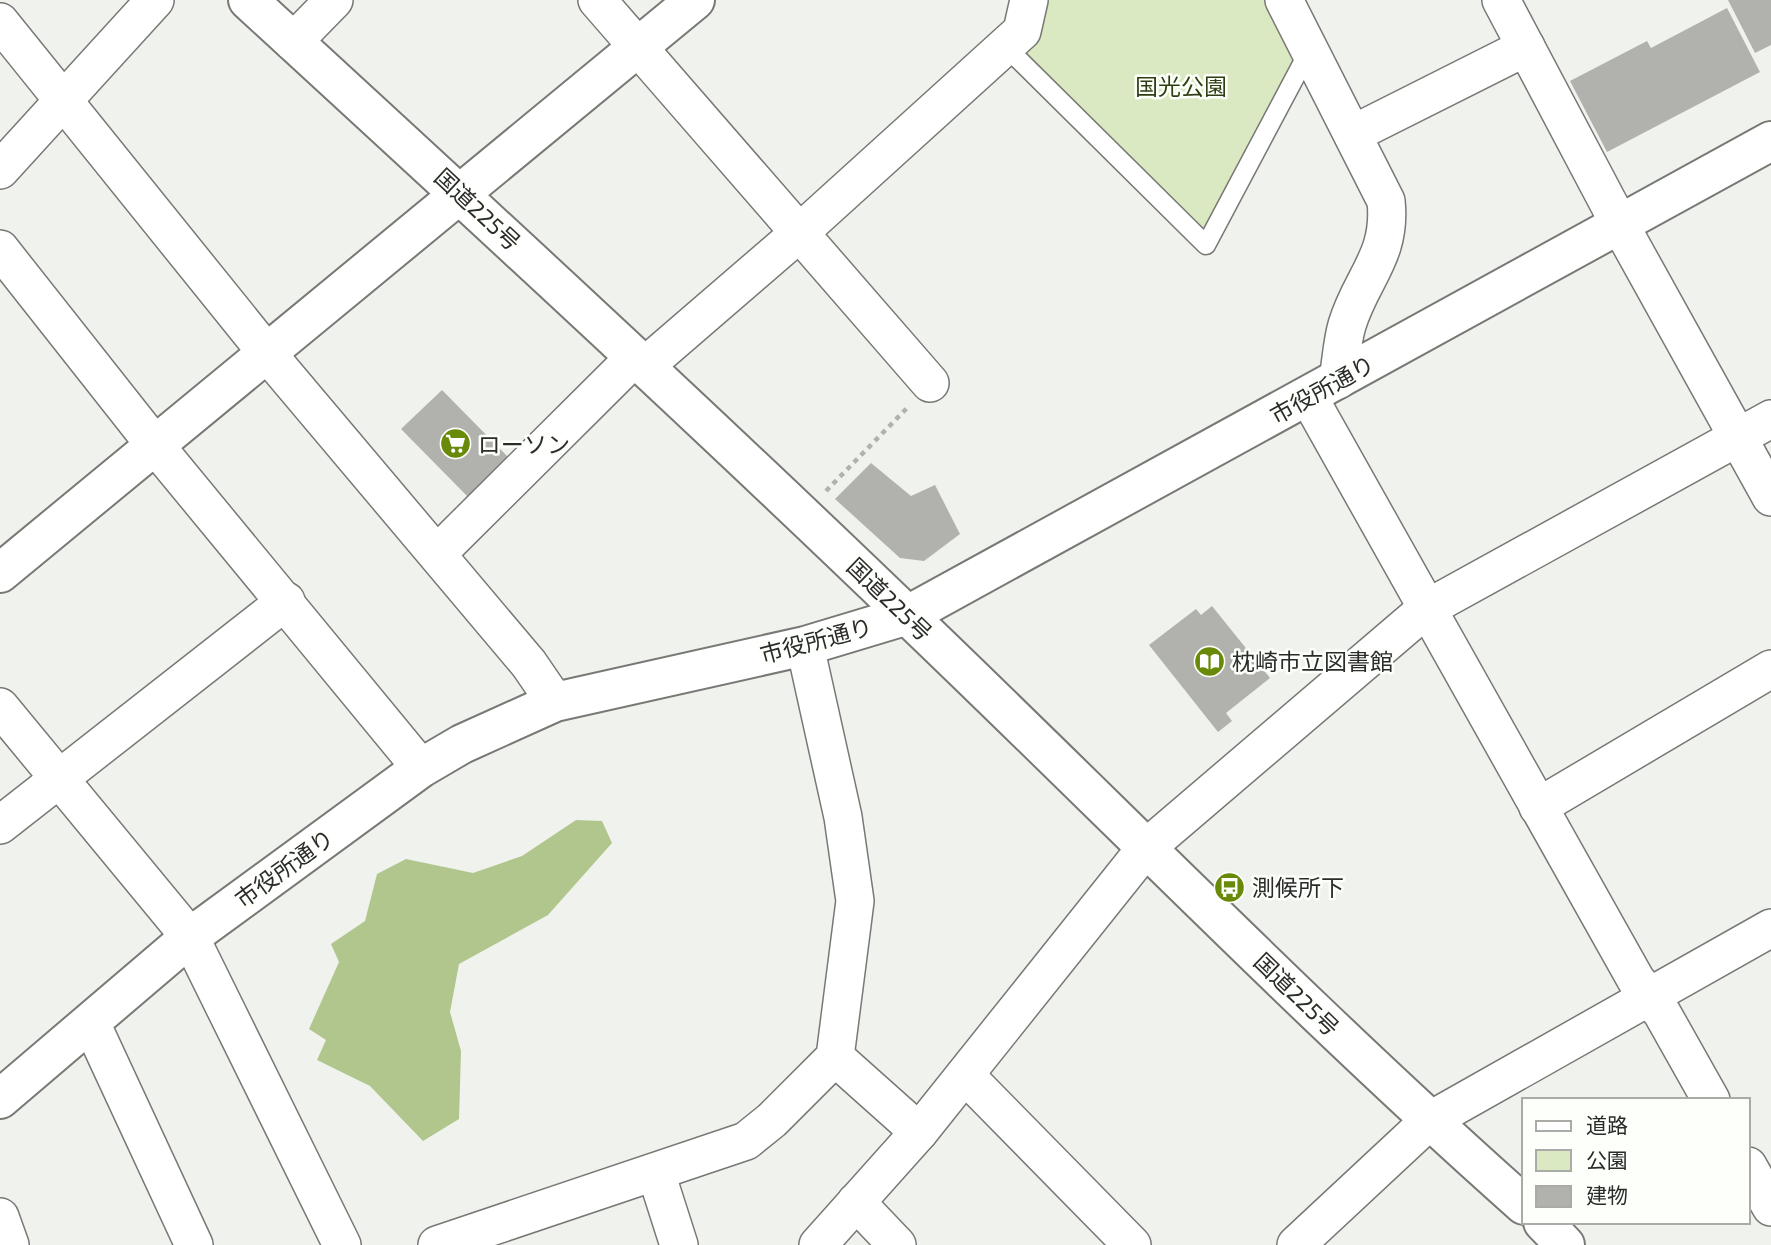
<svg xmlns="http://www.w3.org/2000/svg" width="1771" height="1245" font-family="'Exo 2','Noto Sans JP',sans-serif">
<rect width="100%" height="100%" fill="#f0f2ed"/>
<polygon fill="#dae9c2" points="1048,0 1272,0 1293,61 1204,229 1024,53 1038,34"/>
<polygon fill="#b1c68d" points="576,820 602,821 612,843 548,915 459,964 450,1012 461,1051 459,1119 423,1141 370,1086 317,1060 326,1040 309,1029 339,962 331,944 365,921 377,874 406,859 473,873 522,856"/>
<g fill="#b1b2ae">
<polygon points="1728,0 1771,0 1771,45 1755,53"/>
<polygon points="1727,8 1760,72 1607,152 1570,81 1647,41 1651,48"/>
<polygon points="442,390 510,459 469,498 401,429"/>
<polygon points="871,463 911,496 935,485 960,534 924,561 900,558 835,499"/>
<polygon points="1212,606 1270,678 1226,713 1232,721 1218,732 1149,645 1196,609 1201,615"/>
</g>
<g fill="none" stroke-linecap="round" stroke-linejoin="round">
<defs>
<polyline id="service" points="1006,47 1206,245 1310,49"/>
<g id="minor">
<polyline points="597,0 930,383"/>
<path d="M1284 0 1386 201C1392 256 1361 278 1347 325 1342 342 1341 362 1338 380"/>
<polyline points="1501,0 1620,225 1771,497"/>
<polyline points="0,22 266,352 529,664 555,702"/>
<polyline points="293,42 334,0"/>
<polyline points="1353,134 1526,47"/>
<polyline points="0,170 155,0"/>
<polyline points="0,249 154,444 421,768"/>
<polyline points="645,366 798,234 1022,31 1029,0"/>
<polyline points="1308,396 1636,980 1662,1013 1711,1100"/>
<polyline points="437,554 635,357"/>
<polyline points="0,707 190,937 342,1245"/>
<polyline points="1538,807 1771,669"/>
<polyline points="0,825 286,601"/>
<polyline points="91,1023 194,1245"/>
<polyline points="835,1057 919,1132"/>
<polyline points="965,1075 1132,1245"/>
<polyline points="1748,1166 1771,1207"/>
<polyline points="656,1173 679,1245"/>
<polyline points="856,1202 897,1245"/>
<polyline points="0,1217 10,1245"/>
<polyline points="437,1245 746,1141 772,1120 835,1057 855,901 843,817 805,646"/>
<polyline points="818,1245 919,1132 1145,849 1426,609 1771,419"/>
<polyline points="1296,1245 1429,1121 1771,928"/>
</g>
<g id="tertiary">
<polyline points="0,573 695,0"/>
<polyline points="0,1099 190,937 421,768 462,744 555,702 805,646 908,615 1771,141"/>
</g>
<g id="trunk">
<path d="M248 0C469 203 690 406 906 614 1112 811 1311 1016 1524 1205"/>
<polyline points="1543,1222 1565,1245"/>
</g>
</defs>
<use href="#service" stroke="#787975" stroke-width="21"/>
<use href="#minor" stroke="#787975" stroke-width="40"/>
<use href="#tertiary" stroke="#787975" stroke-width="42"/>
<use href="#trunk" stroke="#787975" stroke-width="42"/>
<polyline stroke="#b1b2ae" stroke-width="4.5" stroke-dasharray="5 5" stroke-linecap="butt" points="826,491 908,407"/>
<use href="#service" stroke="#fff" stroke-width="18"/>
<use href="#minor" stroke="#fff" stroke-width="37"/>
<use href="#tertiary" stroke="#fff" stroke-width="38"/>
<use href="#trunk" stroke="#fff" stroke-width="38"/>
</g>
<defs>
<symbol id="supermarket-disc" viewBox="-11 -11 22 22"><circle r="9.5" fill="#698909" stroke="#fdfffb"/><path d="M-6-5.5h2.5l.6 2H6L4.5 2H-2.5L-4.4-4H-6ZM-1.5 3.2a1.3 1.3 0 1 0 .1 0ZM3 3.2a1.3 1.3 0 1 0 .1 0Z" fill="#fff"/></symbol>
<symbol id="library-disc" viewBox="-11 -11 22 22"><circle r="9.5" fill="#698909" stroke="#fdfffb"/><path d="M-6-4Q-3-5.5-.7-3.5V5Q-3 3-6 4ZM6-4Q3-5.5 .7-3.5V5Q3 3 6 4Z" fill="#fff"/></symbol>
<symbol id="bus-disc" viewBox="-11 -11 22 22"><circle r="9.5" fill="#698909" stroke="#fdfffb"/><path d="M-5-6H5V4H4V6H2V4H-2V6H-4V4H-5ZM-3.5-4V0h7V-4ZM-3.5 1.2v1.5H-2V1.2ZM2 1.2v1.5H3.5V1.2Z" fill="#fff"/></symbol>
</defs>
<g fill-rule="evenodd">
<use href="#supermarket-disc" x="438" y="426" width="35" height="35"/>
<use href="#library-disc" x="1192" y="644" width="35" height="35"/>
<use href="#bus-disc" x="1212" y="870" width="35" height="35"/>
</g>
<g text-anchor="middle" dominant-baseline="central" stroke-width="5" stroke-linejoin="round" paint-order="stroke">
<g font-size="23" fill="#2f3d13" stroke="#fdfffb">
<text x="1181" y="86">国光公園</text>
</g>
<g font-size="23" fill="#2b2c2a" stroke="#fdfffb">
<text transform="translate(478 209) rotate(43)">国道225号</text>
<text transform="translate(1322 389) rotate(-29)">市役所通り</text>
<text transform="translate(890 599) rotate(44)">国道225号</text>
<text transform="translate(816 640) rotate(-15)">市役所通り</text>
<text transform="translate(284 868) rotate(-36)">市役所通り</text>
<text transform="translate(1297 994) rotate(44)">国道225号</text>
</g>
<g font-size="23" fill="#2b2c2a" stroke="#fdfffb" text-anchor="start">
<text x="478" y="444">ローソン</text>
<text x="1232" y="661">枕崎市立図書館</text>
<text x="1252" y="887">測候所下</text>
</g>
</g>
<rect x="1522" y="1098" width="228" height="126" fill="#fdfffb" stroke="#a9aba7" stroke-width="2"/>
<rect x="1536" y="1121" width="35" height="10" fill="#ffffff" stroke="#a9aba7" stroke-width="2"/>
<text x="1586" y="1133" font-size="21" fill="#2b2c2a">道路</text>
<rect x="1536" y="1150" width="35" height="21" fill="#dae9c2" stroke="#a9aba7" stroke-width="2"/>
<text x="1586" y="1168" font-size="21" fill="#2b2c2a">公園</text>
<rect x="1536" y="1186" width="35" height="21" fill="#b1b2ae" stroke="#a9aba7" stroke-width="2"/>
<text x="1586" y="1203" font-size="21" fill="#2b2c2a">建物</text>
</svg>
